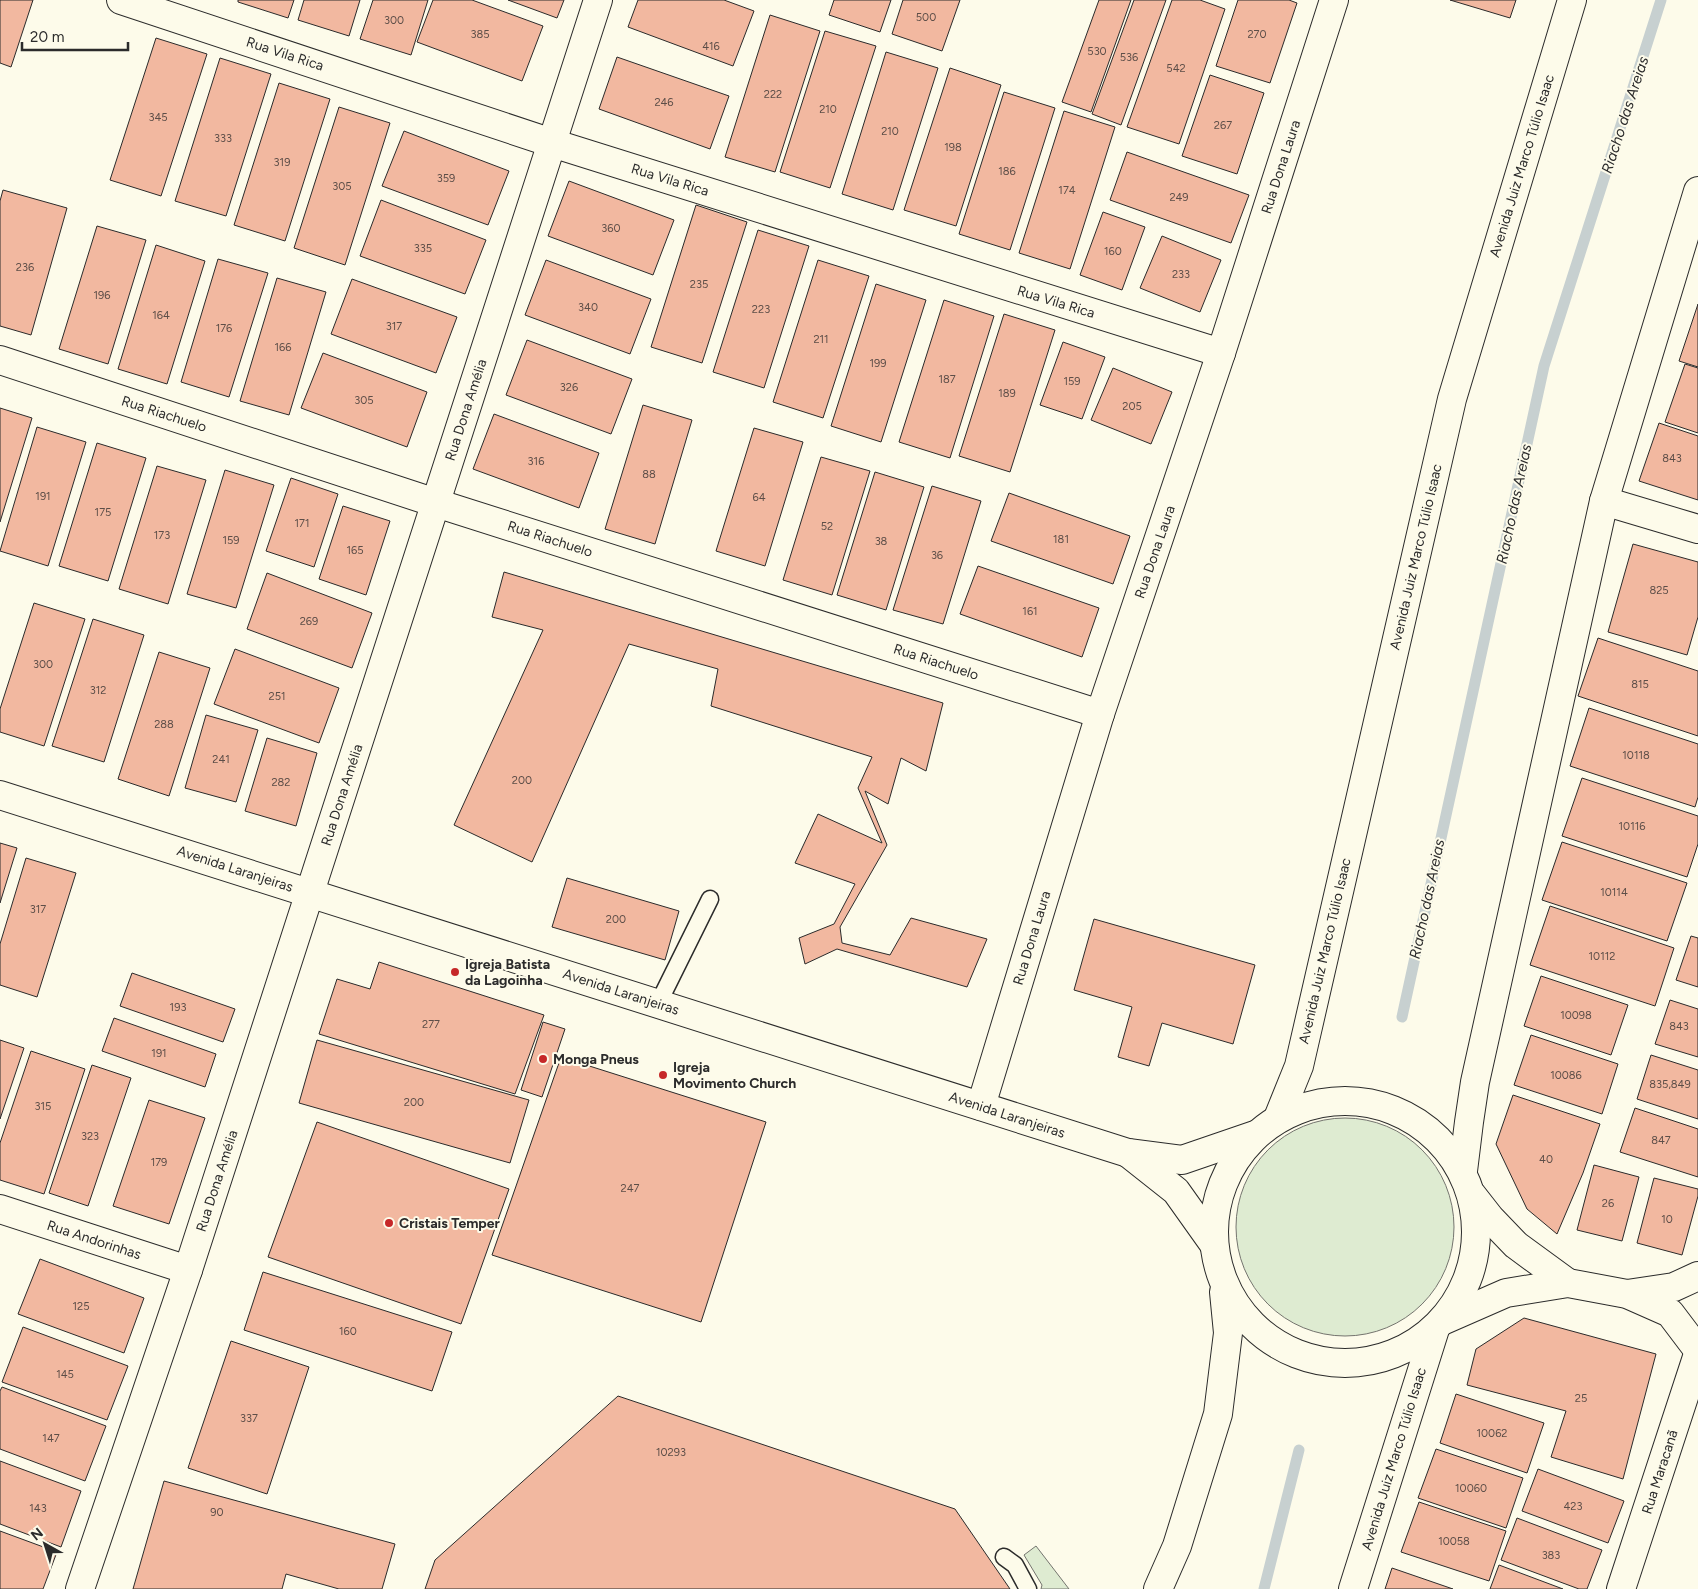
<svg xmlns="http://www.w3.org/2000/svg" width="1698" height="1589" font-family="Figtree,sans-serif">
<rect width="100%" height="100%" fill="#fdfbea"/>
<g fill="#deebd1" stroke="#74746e">
<circle cx="1345" cy="1227" r="109"/>
<polygon points="1036,1546 1069,1589 1041,1589 1042,1585 1024,1555"/>
</g>
<g fill="none" stroke-linecap="round" stroke-linejoin="round">
<g stroke="#c7d0d0" stroke-width="11">
<polyline points="1402,1017 1544,366 1661,0"/>
<polyline points="1264,1589 1299,1450"/>
</g>
</g>
<g fill="#f2b8a0" stroke="#2b2b2b">
<polygon points="0,0 33,0 11,67 0,63"/>
<polygon points="238,0 294,0 288,18 238,2"/>
<polygon points="304,0 360,0 349,36 298,20"/>
<polygon points="373,0 428,0 411,55 360,39"/>
<polygon points="433,0 472,0 543,26 522,81 417,42"/>
<polygon points="508,0 564,0 557,18"/>
<polygon points="638,0 724,0 754,11 733,66 628,27"/>
<polygon points="834,0 891,0 880,32 829,15"/>
<polygon points="903,0 960,0 942,51 892,34"/>
<polygon points="1099,0 1131,0 1091,112 1062,102"/>
<polygon points="1134,0 1166,0 1121,125 1092,114"/>
<polygon points="1172,0 1200,0 1225,9 1179,144 1127,127"/>
<polygon points="1238,0 1289,0 1297,3 1270,83 1216,66"/>
<polygon points="1450,0 1516,0 1510,18"/>
<polygon points="770,15 820,31 775,172 725,157"/>
<polygon points="825,31 876,46 830,188 780,172"/>
<polygon points="156,38 207,54 161,196 110,180"/>
<polygon points="886,52 938,68 893,210 842,194"/>
<polygon points="617,57 729,96 710,149 599,109"/>
<polygon points="220,58 271,74 226,216 175,201"/>
<polygon points="950,68 1001,85 956,226 904,210"/>
<polygon points="1210,75 1264,93 1237,174 1182,156"/>
<polygon points="279,83 330,99 285,241 234,225"/>
<polygon points="1004,92 1055,108 1010,250 959,234"/>
<polygon points="339,107 390,123 345,265 294,248"/>
<polygon points="1064,111 1115,127 1070,269 1019,253"/>
<polygon points="404,131 509,171 488,225 382,186"/>
<polygon points="1127,152 1249,195 1231,243 1110,200"/>
<polygon points="569,181 674,220 653,275 548,236"/>
<polygon points="3,190 67,208 31,335 0,326 0,201"/>
<polygon points="381,200 486,240 465,294 360,256"/>
<polygon points="696,205 747,222 702,363 651,347"/>
<polygon points="1103,212 1145,227 1122,290 1080,275"/>
<polygon points="97,226 146,240 108,364 59,349"/>
<polygon points="758,230 809,246 764,388 713,372"/>
<polygon points="1162,236 1221,260 1200,312 1140,288"/>
<polygon points="156,245 205,261 167,384 118,369"/>
<polygon points="218,259 268,273 229,397 181,382"/>
<polygon points="546,260 651,299 630,354 525,315"/>
<polygon points="818,260 869,276 823,418 773,402"/>
<polygon points="277,278 326,292 289,415 240,401"/>
<polygon points="352,279 457,317 436,373 331,334"/>
<polygon points="876,284 926,300 881,442 831,426"/>
<polygon points="944,300 994,316 950,458 899,442"/>
<polygon points="1698,304 1698,367 1679,361"/>
<polygon points="1004,314 1055,330 1010,472 959,456"/>
<polygon points="527,340 632,379 611,434 506,395"/>
<polygon points="1063,342 1105,357 1082,419 1040,405"/>
<polygon points="323,353 427,392 407,447 301,408"/>
<polygon points="1685,364 1698,368 1698,433 1665,422"/>
<polygon points="1113,368 1172,392 1151,444 1091,420"/>
<polygon points="643,405 692,420 655,544 605,529"/>
<polygon points="0,408 32,418 0,522"/>
<polygon points="494,414 599,453 579,508 473,469"/>
<polygon points="1659,423 1698,436 1698,500 1639,481"/>
<polygon points="37,427 86,442 48,566 0,551"/>
<polygon points="754,428 803,442 765,566 716,551"/>
<polygon points="97,443 146,458 108,581 59,566"/>
<polygon points="821,457 870,471 832,595 783,580"/>
<polygon points="157,466 206,480 168,604 119,589"/>
<polygon points="225,470 274,485 236,608 187,594"/>
<polygon points="875,472 924,487 886,610 837,595"/>
<polygon points="291,478 338,494 314,567 266,551"/>
<polygon points="932,486 981,501 943,624 893,610"/>
<polygon points="1009,493 1130,536 1113,584 991,541"/>
<polygon points="343,506 390,521 366,595 319,579"/>
<polygon points="1633,544 1698,562 1698,617 1687,655 1608,632"/>
<polygon points="978,566 1099,608 1082,657 960,614"/>
<polygon points="504,572 943,703 926,771 901,758 888,804 865,791 887,845 840,927 842,943 890,955 911,918 987,939 967,987 837,949 805,964 799,938 834,924 855,884 795,863 818,814 882,843 858,788 872,757 711,706 718,669 629,644 532,862 454,825 543,630 492,617"/>
<polygon points="267,573 372,613 352,668 247,629"/>
<polygon points="34,603 85,619 44,746 0,732 0,709"/>
<polygon points="93,619 144,635 104,762 52,746"/>
<polygon points="1598,638 1698,671 1698,736 1578,696"/>
<polygon points="235,649 339,688 319,743 214,704"/>
<polygon points="159,652 210,668 169,796 118,779"/>
<polygon points="1589,708 1698,744 1698,797 1695,807 1570,766"/>
<polygon points="206,715 258,730 236,802 185,788"/>
<polygon points="267,738 317,753 296,826 245,811"/>
<polygon points="1582,778 1698,816 1698,844 1687,877 1562,836"/>
<polygon points="1562,842 1687,883 1667,941 1542,900"/>
<polygon points="0,843 17,848 0,903"/>
<polygon points="26,858 76,873 37,997 0,985 0,944"/>
<polygon points="567,878 679,911 665,960 552,927"/>
<polygon points="1550,906 1674,948 1655,1006 1530,965"/>
<polygon points="1094,919 1255,965 1233,1044 1162,1023 1149,1066 1118,1057 1132,1007 1074,990"/>
<polygon points="1691,936 1698,938 1698,987 1676,980"/>
<polygon points="379,962 544,1015 515,1094 319,1034 337,979 370,989"/>
<polygon points="132,973 235,1009 223,1042 120,1006"/>
<polygon points="1541,976 1628,1005 1611,1055 1524,1026"/>
<polygon points="1670,1000 1698,1009 1698,1057 1655,1044"/>
<polygon points="114,1018 216,1054 205,1087 102,1051"/>
<polygon points="543,1022 565,1029 542,1097 521,1090"/>
<polygon points="1531,1035 1618,1064 1602,1114 1514,1085"/>
<polygon points="0,1040 24,1048 0,1119"/>
<polygon points="317,1040 529,1100 510,1163 299,1103"/>
<polygon points="31,1051 85,1069 44,1194 0,1180 0,1143"/>
<polygon points="1651,1055 1698,1070 1698,1119 1637,1099"/>
<polygon points="561,1057 766,1122 701,1322 492,1255"/>
<polygon points="92,1065 131,1078 88,1206 49,1193"/>
<polygon points="1513,1095 1600,1124 1583,1173 1557,1234 1527,1209 1496,1144"/>
<polygon points="149,1100 205,1118 169,1224 113,1206"/>
<polygon points="1635,1108 1698,1129 1698,1177 1620,1152"/>
<polygon points="317,1122 509,1189 461,1324 268,1257"/>
<polygon points="1594,1165 1639,1177 1622,1241 1577,1230"/>
<polygon points="1654,1178 1698,1189 1698,1196 1682,1255 1637,1243"/>
<polygon points="40,1259 144,1298 124,1353 18,1314"/>
<polygon points="263,1272 452,1332 432,1391 244,1330"/>
<polygon points="1524,1318 1656,1354 1623,1479 1551,1457 1566,1411 1467,1385 1476,1349"/>
<polygon points="23,1327 128,1366 107,1420 2,1382"/>
<polygon points="231,1341 309,1367 267,1494 188,1468"/>
<polygon points="2,1387 106,1426 85,1481 0,1449 0,1391"/>
<polygon points="1456,1394 1544,1423 1527,1473 1440,1443"/>
<polygon points="618,1396 955,1509 1010,1589 425,1589 435,1560"/>
<polygon points="1436,1449 1523,1478 1506,1528 1418,1498"/>
<polygon points="0,1461 81,1491 61,1547 0,1524"/>
<polygon points="1538,1469 1624,1501 1608,1543 1522,1511"/>
<polygon points="164,1481 395,1544 382,1589 339,1589 286,1574 282,1589 133,1589"/>
<polygon points="1419,1502 1506,1531 1489,1581 1401,1552"/>
<polygon points="1517,1518 1602,1550 1587,1589 1579,1589 1501,1560"/>
<polygon points="0,1531 57,1552 43,1589 0,1589"/>
<polygon points="1499,1565 1563,1589 1490,1589"/>
<polygon points="1392,1568 1453,1589 1385,1589"/>
</g>
<g fill="none" stroke-linecap="round" stroke-linejoin="round">
<defs>
<g id="service">
<polyline points="658,1004 710,899"/>
<polyline points="1004,1557 1015,1565 1028,1589"/>
</g>
<g id="minor">
<polyline points="121,0 552,143 1221,353"/>
<polyline points="0,360 436,503 1100,714"/>
<polyline points="1604,501 1698,529"/>
<polyline points="981,1106 1100,714 1221,353 1334,0"/>
<polyline points="0,1209 188,1270"/>
<polyline points="80,1589 188,1270 598,0"/>
<polyline points="1621,1589 1698,1354"/>
</g>
<g id="tertiary">
<polyline points="0,795 1128,1153 1182,1160 1255,1135"/>
<polyline points="1128,1153 1176,1191 1213,1243"/>
</g>
<g id="secondary">
<polyline points="1472,1195 1490,1218 1516,1245 1568,1283"/>
<polyline points="1627,1294 1674,1287 1698,1276"/>
<polyline points="1442,1321 1506,1293 1568,1283 1627,1294 1670,1313 1698,1350"/>
</g>
<g id="primary">
<circle cx="1345" cy="1232" r="131"/>
<polyline points="1278,1118 1299,1066 1452,399 1572,0"/>
<polyline points="1463,1171 1469,1122 1475,1082 1604,501 1698,191"/>
<polyline points="1158,1589 1177,1546 1218,1414 1228,1333 1224,1292"/>
<polyline points="1353,1589 1435,1329"/>
</g>
</defs>
<use href="#service" stroke="#2b2b2b" stroke-width="19"/>
<use href="#minor" stroke="#2b2b2b" stroke-width="30"/>
<use href="#tertiary" stroke="#2b2b2b" stroke-width="30"/>
<use href="#secondary" stroke="#2b2b2b" stroke-width="30"/>
<use href="#primary" stroke="#2b2b2b" stroke-width="30"/>
<use href="#service" stroke="#fdfbea" stroke-width="16"/>
<use href="#minor" stroke="#fdfbea" stroke-width="28"/>
<use href="#tertiary" stroke="#fdfbea" stroke-width="28"/>
<use href="#secondary" stroke="#fdfbea" stroke-width="28"/>
<use href="#primary" stroke="#fdfbea" stroke-width="28"/>
</g>
<g fill="#c62828" stroke="#fdfbea" stroke-width="2">
<circle cx="455" cy="972" r="5"/>
<circle cx="543" cy="1059" r="5"/>
<circle cx="663" cy="1075" r="5"/>
<circle cx="389" cy="1223" r="5"/>
</g>
<g text-anchor="middle" dominant-baseline="central" stroke-width="4" stroke-linejoin="round" paint-order="stroke">
<g font-size="11" fill="#5d4e48">
<text x="926" y="17">500</text>
<text x="394" y="20">300</text>
<text x="480" y="34">385</text>
<text x="1257" y="34">270</text>
<text x="711" y="46">416</text>
<text x="1097" y="51">530</text>
<text x="1129" y="57">536</text>
<text x="1176" y="68">542</text>
<text x="773" y="94">222</text>
<text x="664" y="102">246</text>
<text x="828" y="109">210</text>
<text x="158" y="117">345</text>
<text x="1223" y="125">267</text>
<text x="890" y="131">210</text>
<text x="223" y="138">333</text>
<text x="953" y="147">198</text>
<text x="282" y="162">319</text>
<text x="1007" y="171">186</text>
<text x="446" y="178">359</text>
<text x="342" y="186">305</text>
<text x="1067" y="190">174</text>
<text x="1179" y="197">249</text>
<text x="611" y="228">360</text>
<text x="423" y="248">335</text>
<text x="1113" y="251">160</text>
<text x="25" y="267">236</text>
<text x="1181" y="274">233</text>
<text x="699" y="284">235</text>
<text x="102" y="295">196</text>
<text x="588" y="307">340</text>
<text x="761" y="309">223</text>
<text x="161" y="315">164</text>
<text x="394" y="326">317</text>
<text x="224" y="328">176</text>
<text x="821" y="339">211</text>
<text x="283" y="347">166</text>
<text x="878" y="363">199</text>
<text x="947" y="379">187</text>
<text x="1072" y="381">159</text>
<text x="569" y="387">326</text>
<text x="1007" y="393">189</text>
<text x="364" y="400">305</text>
<text x="1132" y="406">205</text>
<text x="1672" y="458">843</text>
<text x="536" y="461">316</text>
<text x="649" y="474">88</text>
<text x="43" y="496">191</text>
<text x="759" y="497">64</text>
<text x="103" y="512">175</text>
<text x="302" y="523">171</text>
<text x="827" y="526">52</text>
<text x="162" y="535">173</text>
<text x="1061" y="539">181</text>
<text x="231" y="540">159</text>
<text x="881" y="541">38</text>
<text x="355" y="550">165</text>
<text x="937" y="555">36</text>
<text x="1659" y="590">825</text>
<text x="1030" y="611">161</text>
<text x="309" y="621">269</text>
<text x="43" y="664">300</text>
<text x="1640" y="684">815</text>
<text x="98" y="690">312</text>
<text x="277" y="696">251</text>
<text x="164" y="724">288</text>
<text x="1636" y="755">10118</text>
<text x="221" y="759">241</text>
<text x="522" y="780">200</text>
<text x="281" y="782">282</text>
<text x="1632" y="826">10116</text>
<text x="1614" y="892">10114</text>
<text x="38" y="909">317</text>
<text x="616" y="919">200</text>
<text x="1602" y="956">10112</text>
<text x="178" y="1007">193</text>
<text x="1576" y="1015">10098</text>
<text x="431" y="1024">277</text>
<text x="1679" y="1026">843</text>
<text x="159" y="1053">191</text>
<text x="1566" y="1075">10086</text>
<text x="1670" y="1084">835,849</text>
<text x="414" y="1102">200</text>
<text x="43" y="1106">315</text>
<text x="90" y="1136">323</text>
<text x="1661" y="1140">847</text>
<text x="1546" y="1159">40</text>
<text x="159" y="1162">179</text>
<text x="630" y="1188">247</text>
<text x="1608" y="1203">26</text>
<text x="1667" y="1219">10</text>
<text x="81" y="1306">125</text>
<text x="348" y="1331">160</text>
<text x="65" y="1374">145</text>
<text x="1581" y="1398">25</text>
<text x="249" y="1418">337</text>
<text x="1492" y="1433">10062</text>
<text x="51" y="1438">147</text>
<text x="671" y="1452">10293</text>
<text x="1471" y="1488">10060</text>
<text x="1573" y="1506">423</text>
<text x="38" y="1508">143</text>
<text x="217" y="1512">90</text>
<text x="1454" y="1541">10058</text>
<text x="1551" y="1555">383</text>
</g>
<g font-size="14" fill="#2b2b2b" stroke="#fdfbea">
<text transform="translate(285 54) rotate(18)">Rua Vila Rica</text>
<text transform="translate(1522 166) rotate(-73)">Avenida Juiz Marco Túlio Isaac</text>
<text transform="translate(1281 167) rotate(-72)">Rua Dona Laura</text>
<text transform="translate(670 180) rotate(17)">Rua Vila Rica</text>
<text transform="translate(1056 302) rotate(17)">Rua Vila Rica</text>
<text transform="translate(466 410) rotate(-72)">Rua Dona Amélia</text>
<text transform="translate(164 414) rotate(18)">Rua Riachuelo</text>
<text transform="translate(550 539) rotate(18)">Rua Riachuelo</text>
<text transform="translate(1155 552) rotate(-71)">Rua Dona Laura</text>
<text transform="translate(1416 557) rotate(-77)">Avenida Juiz Marco Túlio Isaac</text>
<text transform="translate(936 662) rotate(18)">Rua Riachuelo</text>
<text transform="translate(342 795) rotate(-72)">Rua Dona Amélia</text>
<text transform="translate(235 869) rotate(18)">Avenida Laranjeiras</text>
<text transform="translate(1032 938) rotate(-73)">Rua Dona Laura</text>
<text transform="translate(1325 951) rotate(-77)">Avenida Juiz Marco Túlio Isaac</text>
<text transform="translate(621 992) rotate(18)">Avenida Laranjeiras</text>
<text transform="translate(1007 1115) rotate(18)">Avenida Laranjeiras</text>
<text transform="translate(217 1181) rotate(-72)">Rua Dona Amélia</text>
<text transform="translate(94 1240) rotate(18)">Rua Andorinhas</text>
<text transform="translate(1394 1459) rotate(-73)">Avenida Juiz Marco Túlio Isaac</text>
<text transform="translate(1660 1472) rotate(-72)">Rua Maracanã</text>
</g>
<g font-size="14" font-weight="bold" fill="#2b2b2b" stroke="#fdfbea" text-anchor="start">
<text x="465" y="964">Igreja Batista<tspan x="465" dy="16">da Lagoinha</tspan></text>
<text x="553" y="1059">Monga Pneus</text>
<text x="673" y="1067">Igreja<tspan x="673" dy="16">Movimento Church</tspan></text>
<text x="399" y="1223">Cristais Temper</text>
</g>
<g font-size="15" font-style="italic" fill="#2b2b2b" stroke="#fdfbea">
<text transform="translate(1625 115) rotate(-72)">Riacho das Areias</text>
<text transform="translate(1514 504) rotate(-78)">Riacho das Areias</text>
<text transform="translate(1427 899) rotate(-78)">Riacho das Areias</text>
</g>
</g>
<g transform="translate(45 1544) rotate(321)" stroke="#fdfbea" stroke-width="4" paint-order="stroke">
<path d="M0-4L9 19L0 12L-9 19Z" fill="#2b2b2b"/>
<text y="-8" font-size="14" font-weight="bold" text-anchor="middle" fill="#2b2b2b">N</text>
</g>
<path d="M22 42v8h106v-8" fill="none" stroke="#2b2b2b" stroke-width="2.5"/>
<text x="30" y="42" font-size="15" fill="#2b2b2b" stroke="#fdfbea" stroke-width="4" paint-order="stroke">20 m</text>
</svg>
